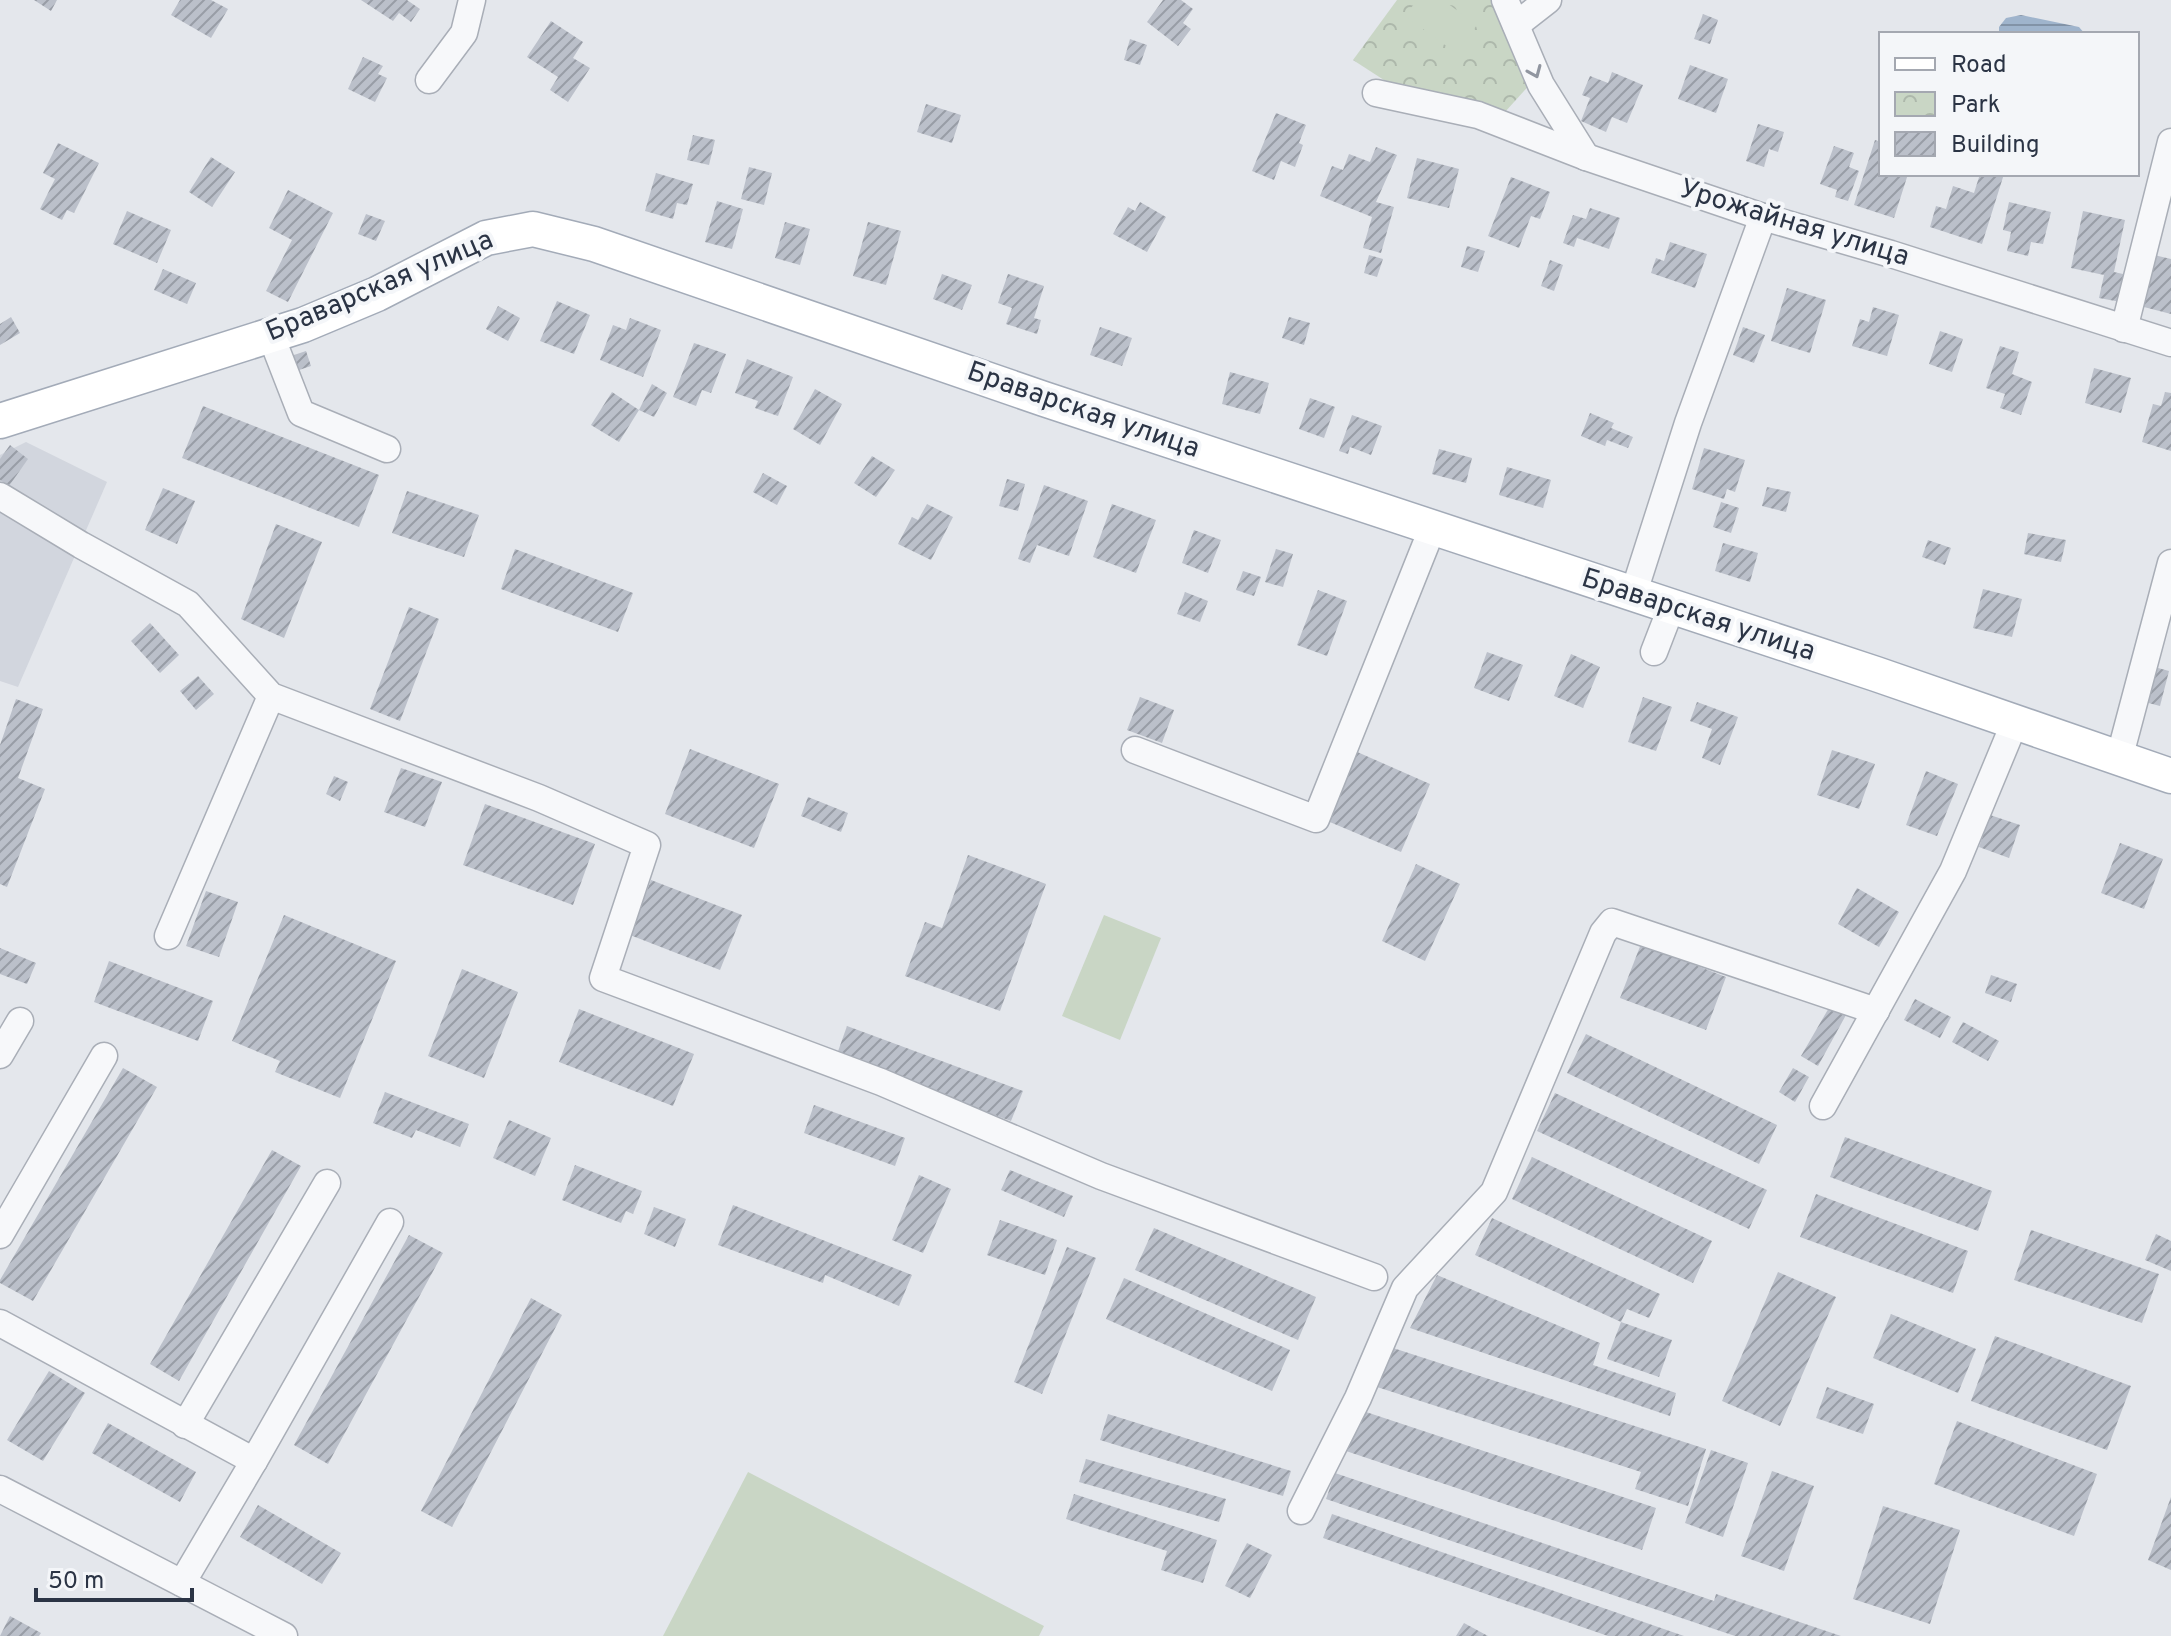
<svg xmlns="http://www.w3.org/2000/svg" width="2171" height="1636" font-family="Overpass,sans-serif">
<defs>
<pattern id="park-crowns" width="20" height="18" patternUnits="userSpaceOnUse" patternTransform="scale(2)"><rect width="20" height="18" fill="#c9d6c5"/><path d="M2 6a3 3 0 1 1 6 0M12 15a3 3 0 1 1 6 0" fill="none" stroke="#adb8ab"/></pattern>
<pattern id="water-rules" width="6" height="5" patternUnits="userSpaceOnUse" patternTransform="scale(2)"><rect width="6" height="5" fill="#9fb4cc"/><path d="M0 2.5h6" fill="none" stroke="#8293a7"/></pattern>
<pattern id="building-hatch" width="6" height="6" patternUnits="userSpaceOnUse" patternTransform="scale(2)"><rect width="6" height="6" fill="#bbc0ca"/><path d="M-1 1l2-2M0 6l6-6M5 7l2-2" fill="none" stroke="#989da6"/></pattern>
</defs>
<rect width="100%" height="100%" fill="#e4e7ec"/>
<polygon fill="#d2d6de" points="26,442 107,482 18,687 0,681 0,455"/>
<polygon fill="url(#park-crowns)" points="1397,0 1496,0 1533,81 1505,112 1387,82 1353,60"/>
<g fill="#c9d6c5">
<polygon points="1417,0 1443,0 1477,25 1456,53 1405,16"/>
<polygon points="1104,915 1161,938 1120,1040 1062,1016"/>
<polygon points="748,1472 1044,1626 1039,1636 663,1636"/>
</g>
<polygon fill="url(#water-rules)" points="2021,15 2079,27 2085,34 1999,34 1999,27 2006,18"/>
<g fill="url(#building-hatch)">
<polygon points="34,0 57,0 51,11"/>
<polygon points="180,0 211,0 228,9 211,38 171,15"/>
<polygon points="361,0 407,0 420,9 411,22 399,13 393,21"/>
<polygon points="1163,0 1181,0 1193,9 1183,23 1191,29 1178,46 1147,22"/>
<polygon points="1703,14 1718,20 1710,44 1694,39"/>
<polygon points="551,21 583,42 573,58 590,68 568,102 550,90 558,77 527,57"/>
<polygon points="1130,39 1147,45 1140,65 1124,60"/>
<polygon points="363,57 383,66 378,74 387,78 375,102 348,89"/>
<polygon points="1690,65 1728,79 1716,113 1678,99"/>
<polygon points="1612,72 1643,85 1627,123 1612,117 1606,132 1581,121 1590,98 1582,95 1590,76 1608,83"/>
<polygon points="926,104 961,115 952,143 917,132"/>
<polygon points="1276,113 1306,125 1299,143 1303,145 1295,167 1281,161 1274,180 1252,171"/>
<polygon points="1758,124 1784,132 1778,152 1769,149 1764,167 1746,161"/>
<polygon points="693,135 715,140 709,165 687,160"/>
<polygon points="1875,140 1881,142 1881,174 1908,174 1894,218 1854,205"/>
<polygon points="58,143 99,163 74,213 67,210 62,220 40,209 55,179 43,173"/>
<polygon points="1834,146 1854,153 1849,167 1859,171 1848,201 1835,197 1837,190 1820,184"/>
<polygon points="1376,147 1397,155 1376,202 1394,207 1381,253 1363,248 1372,217 1320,196 1332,166 1343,170 1349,154 1370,162"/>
<polygon points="211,157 235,172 212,207 189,192"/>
<polygon points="1417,158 1459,169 1449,208 1407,198"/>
<polygon points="749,167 772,173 764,205 741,199"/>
<polygon points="656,173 693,184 687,205 677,203 673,219 645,211"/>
<polygon points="1980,174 2004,174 1982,244 1930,227 1936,206 1946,209 1953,186 1974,193"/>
<polygon points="1511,177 1550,192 1540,219 1531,216 1519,248 1488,236"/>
<polygon points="288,190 333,213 288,302 266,291 292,240 269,228"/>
<polygon points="717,201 743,209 732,249 705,242"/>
<polygon points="1140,202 1166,217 1147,252 1113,234 1128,207 1135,211"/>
<polygon points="2009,202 2051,212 2043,244 2031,242 2028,256 2007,251 2011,232 2003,230"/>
<polygon points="1590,208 1620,218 1609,249 1577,238 1574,247 1563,243 1573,215 1586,219"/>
<polygon points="127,211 171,230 157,263 113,244"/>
<polygon points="2083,211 2125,220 2114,272 2132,276 2126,303 2099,298 2104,275 2071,268"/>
<polygon points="366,214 385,221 376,241 358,234"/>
<polygon points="785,222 810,229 800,265 775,258"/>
<polygon points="868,222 901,231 886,285 853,276"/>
<polygon points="1670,242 1707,254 1695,288 1651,273 1656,258 1664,261"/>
<polygon points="1467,246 1485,251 1478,272 1461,267"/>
<polygon points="1369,255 1383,259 1377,277 1364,273"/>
<polygon points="2154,255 2171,259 2171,314 2140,306"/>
<polygon points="1550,260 1563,265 1554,291 1541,286"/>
<polygon points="163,269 196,283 187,304 154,290"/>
<polygon points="942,274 972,285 962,310 933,299"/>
<polygon points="1008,274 1044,286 1034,318 1041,320 1037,334 1006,324 1012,308 998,303"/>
<polygon points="1787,288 1826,300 1810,353 1771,341"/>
<polygon points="557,301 590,315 574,354 540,341"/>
<polygon points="498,306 520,318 508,341 486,329"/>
<polygon points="1873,307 1899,315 1887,356 1852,346 1860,319 1869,322"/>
<polygon points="11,317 20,333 0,345 0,324"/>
<polygon points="1289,317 1310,323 1304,345 1282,338"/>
<polygon points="630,318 661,330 643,377 600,360 613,325 626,330"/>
<polygon points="1100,327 1132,338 1122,366 1090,355"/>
<polygon points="1743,327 1765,335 1754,363 1733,355"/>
<polygon points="1940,331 1963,339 1952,372 1929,364"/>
<polygon points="694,343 726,354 711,393 702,390 696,406 673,397"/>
<polygon points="2000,346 2019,352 2012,374 2032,382 2021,415 2000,408 2005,394 1986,388"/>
<polygon points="306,351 311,366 290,373 285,358"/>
<polygon points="747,359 793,377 778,416 755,408 758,401 735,393"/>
<polygon points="2094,368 2131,378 2121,413 2085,403"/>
<polygon points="1230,372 1269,383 1260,414 1222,404"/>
<polygon points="652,384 667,393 654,417 639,410"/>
<polygon points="815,389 842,404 820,445 793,429"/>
<polygon points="612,392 639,410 619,442 591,425"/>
<polygon points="2165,392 2171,393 2171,451 2142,442 2153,404 2161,406"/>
<polygon points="1310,398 1335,407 1324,438 1299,429"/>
<polygon points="203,406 379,475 359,527 182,458"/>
<polygon points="1590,413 1614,423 1611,428 1633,437 1628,448 1607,440 1605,446 1581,436"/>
<polygon points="1352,415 1382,426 1371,455 1350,447 1348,454 1339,451"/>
<polygon points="10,445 28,459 9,486 0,480 0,459"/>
<polygon points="1704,448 1745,460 1735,492 1727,489 1724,499 1692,489"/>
<polygon points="1439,449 1472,458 1466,483 1432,474"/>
<polygon points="872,456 895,470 876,497 854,483"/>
<polygon points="1507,467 1551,480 1543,508 1499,495"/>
<polygon points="763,473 787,486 777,505 753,492"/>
<polygon points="1007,479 1025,484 1018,511 999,506"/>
<polygon points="1044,485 1088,501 1069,556 1037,545 1030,563 1018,559"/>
<polygon points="1767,487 1791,492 1786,512 1762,506"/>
<polygon points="163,488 195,501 177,544 145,530"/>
<polygon points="407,491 479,515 464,557 392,533"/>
<polygon points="1721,502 1739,508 1731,533 1713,527"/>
<polygon points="927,504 953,517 931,560 898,544 912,517 918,520"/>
<polygon points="1112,504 1156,520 1136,573 1093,557"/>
<polygon points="276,524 322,542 284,638 241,619"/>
<polygon points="1194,530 1221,540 1208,573 1182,563"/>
<polygon points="2028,533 2066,540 2061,562 2024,554"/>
<polygon points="1928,540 1951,548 1945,565 1922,557"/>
<polygon points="1723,543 1758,553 1750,582 1715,571"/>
<polygon points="515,549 633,593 618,632 501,589"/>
<polygon points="1276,549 1293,554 1283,587 1265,582"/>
<polygon points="1243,571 1261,577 1254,596 1236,590"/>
<polygon points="1983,589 2022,599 2012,637 1973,628"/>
<polygon points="1318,590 1347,601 1327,656 1297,645"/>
<polygon points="1185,592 1208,601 1200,622 1177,614"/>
<polygon points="409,607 439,619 400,721 370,709"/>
<polygon points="150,623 179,655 160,673 131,641"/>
<polygon points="1487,652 1523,665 1509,701 1474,688"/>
<polygon points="1571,654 1600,667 1583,708 1554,696"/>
<polygon points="2151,666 2169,671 2160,706 2141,701"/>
<polygon points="198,676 214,694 196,710 180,691"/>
<polygon points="1140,697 1174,710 1162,743 1127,730"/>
<polygon points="1643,697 1672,707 1656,751 1628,742"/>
<polygon points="16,699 43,709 18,778 45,789 7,887 0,884 0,745"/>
<polygon points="1697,702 1738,717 1720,765 1702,758 1712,729 1690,721"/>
<polygon points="690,749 779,784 754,848 665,814"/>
<polygon points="1832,750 1875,764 1859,809 1817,795"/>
<polygon points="1355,751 1430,784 1401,852 1325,820"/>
<polygon points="401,768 442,782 425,827 384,812"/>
<polygon points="1926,771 1958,784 1937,836 1906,825"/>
<polygon points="334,776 348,782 340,801 326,794"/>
<polygon points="808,797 848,813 841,832 801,816"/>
<polygon points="485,804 595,844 573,905 463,865"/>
<polygon points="1990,815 2020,825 2009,858 1979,847"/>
<polygon points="2120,843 2163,859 2144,909 2101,893"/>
<polygon points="968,855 1046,884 1000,1011 905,976 925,922 942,928"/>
<polygon points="1416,864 1460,884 1425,961 1382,941"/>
<polygon points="651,880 742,915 720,970 630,935"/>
<polygon points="1857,888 1899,912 1879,947 1838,924"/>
<polygon points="206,891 238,902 219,957 186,946"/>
<polygon points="284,915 396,961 340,1098 275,1072 280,1061 232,1041"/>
<polygon points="1641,944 1726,977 1706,1030 1620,998"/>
<polygon points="0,948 36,963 27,984 0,974"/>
<polygon points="109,961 213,1001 198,1041 94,1002"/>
<polygon points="462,969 518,992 484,1078 428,1056"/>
<polygon points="1991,975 2017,984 2011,1002 1985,993"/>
<polygon points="1915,999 1951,1017 1940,1038 1904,1020"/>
<polygon points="1830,1006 1846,1015 1818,1066 1801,1056"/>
<polygon points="579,1009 694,1054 673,1106 559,1062"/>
<polygon points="1963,1022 1999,1041 1988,1061 1952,1042"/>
<polygon points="847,1026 1023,1091 1011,1121 836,1057"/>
<polygon points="1586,1034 1777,1125 1759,1164 1567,1073"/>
<polygon points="123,1068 157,1087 33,1301 0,1283 0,1280"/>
<polygon points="1793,1068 1809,1077 1795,1102 1779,1092"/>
<polygon points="385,1092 469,1124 460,1147 416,1130 412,1138 373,1123"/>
<polygon points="1555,1093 1767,1190 1749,1229 1537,1131"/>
<polygon points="814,1105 905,1138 895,1166 804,1133"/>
<polygon points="509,1120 551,1138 535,1176 493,1158"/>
<polygon points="1845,1137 1992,1191 1978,1231 1830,1177"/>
<polygon points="272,1150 301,1166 179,1381 150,1364"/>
<polygon points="1532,1157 1712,1241 1693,1283 1512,1199"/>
<polygon points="575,1165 642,1191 633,1214 626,1211 621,1223 562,1200"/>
<polygon points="1010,1170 1073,1196 1064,1217 1001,1190"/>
<polygon points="919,1175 951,1189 923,1253 892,1240"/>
<polygon points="1816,1194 1968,1251 1953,1293 1800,1237"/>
<polygon points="733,1205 912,1275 899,1306 825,1275 823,1283 718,1245"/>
<polygon points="654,1207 686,1219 675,1247 644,1234"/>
<polygon points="1492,1218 1660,1294 1649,1318 1627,1309 1621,1322 1475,1255"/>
<polygon points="1000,1220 1057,1240 1045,1275 987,1255"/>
<polygon points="1154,1228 1316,1297 1298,1340 1135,1270"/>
<polygon points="2031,1230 2159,1274 2142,1323 2014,1280"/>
<polygon points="2156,1234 2171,1241 2171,1271 2145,1260"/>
<polygon points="409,1235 443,1253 328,1464 294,1445"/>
<polygon points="1067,1247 1096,1258 1042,1394 1014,1382"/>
<polygon points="1778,1272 1836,1297 1780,1426 1722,1401"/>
<polygon points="1437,1275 1600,1343 1593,1365 1676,1393 1670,1416 1410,1328"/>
<polygon points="1124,1278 1290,1350 1272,1391 1106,1319"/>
<polygon points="531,1298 562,1315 452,1527 421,1511"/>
<polygon points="1891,1314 1976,1349 1958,1393 1873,1358"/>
<polygon points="1621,1322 1672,1340 1659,1377 1607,1359"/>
<polygon points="1995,1336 2131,1386 2107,1450 1971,1401"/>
<polygon points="1390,1347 1706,1449 1688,1506 1635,1489 1641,1472 1377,1387"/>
<polygon points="49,1371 85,1393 43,1461 7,1440"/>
<polygon points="1827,1387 1874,1404 1863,1434 1816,1418"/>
<polygon points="1357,1409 1656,1508 1642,1550 1343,1450"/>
<polygon points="1108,1414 1291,1471 1283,1496 1100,1440"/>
<polygon points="1957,1421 2097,1474 2074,1536 1934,1484"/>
<polygon points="108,1423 196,1472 180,1502 92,1453"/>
<polygon points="1711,1450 1748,1463 1723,1537 1685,1523"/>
<polygon points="1086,1459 1226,1499 1219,1522 1079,1482"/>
<polygon points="1772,1471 1814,1486 1784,1571 1741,1556"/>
<polygon points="1335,1473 1714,1601 1716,1594 1841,1636 1735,1636 1326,1499"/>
<polygon points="1074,1494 1217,1540 1203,1583 1161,1570 1167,1551 1066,1519"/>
<polygon points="2171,1497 2171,1570 2148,1560"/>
<polygon points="258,1505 341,1553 322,1584 240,1537"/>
<polygon points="1883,1506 1960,1530 1930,1624 1853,1599"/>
<polygon points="1332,1514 1684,1636 1608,1636 1323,1538"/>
<polygon points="1247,1543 1272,1555 1250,1598 1225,1586"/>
<polygon points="10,1616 41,1633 39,1636 0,1636"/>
<polygon points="1464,1623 1488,1636 1456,1636"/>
</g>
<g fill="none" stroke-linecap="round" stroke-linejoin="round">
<defs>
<g id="minor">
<polyline points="1505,0 1541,85 1586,157"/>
<polyline points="1516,25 1548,0"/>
<polyline points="429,80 464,33 472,0"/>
<polyline points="1376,93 1478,115 1586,157 1763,217 1891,254 2171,343"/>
<polyline points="2124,329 2171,142"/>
<polyline points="271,336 301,413 387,449"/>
<polyline points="0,496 81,545 188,604 271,696 539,798 647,845 603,978 881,1082 1101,1176 1374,1277"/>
<polyline points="1633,595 1688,423 1763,217"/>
<polyline points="1654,652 1671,608"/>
<polyline points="1135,750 1316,819 1432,529"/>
<polyline points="2119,759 2171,563"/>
<polyline points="168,936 271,696"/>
<polyline points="0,1055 20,1021"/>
<polyline points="1823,1106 1953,871 2014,724"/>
<polyline points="0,1235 104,1056"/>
<polyline points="0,1323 254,1461 182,1583"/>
<polyline points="185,1425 327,1183"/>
<polyline points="254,1461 390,1222"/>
<polyline points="0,1489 284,1636"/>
<polyline points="1301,1511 1358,1398 1405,1288 1494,1192 1603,933 1612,922 1876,1011"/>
</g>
<polyline id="major" points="0,421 303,325 377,294 486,238 533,229 594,244 1044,399 1876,674 2171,776"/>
</defs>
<use href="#minor" stroke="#a9aeb7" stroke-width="29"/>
<use href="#major" stroke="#a3abb8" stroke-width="37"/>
<use href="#minor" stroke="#f7f8fa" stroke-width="26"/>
<use href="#major" stroke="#fff" stroke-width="34"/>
</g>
<defs><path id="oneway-chevron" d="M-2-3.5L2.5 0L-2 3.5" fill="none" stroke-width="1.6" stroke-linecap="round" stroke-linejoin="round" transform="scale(2)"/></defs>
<use stroke="#9196a0" href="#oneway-chevron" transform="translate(1535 72) rotate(67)"/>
<g text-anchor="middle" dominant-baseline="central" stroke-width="8" stroke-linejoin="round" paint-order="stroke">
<g font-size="28" fill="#2b3445" stroke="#f4f6f9">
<text transform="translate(1794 224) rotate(17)">Урожайная улица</text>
<text transform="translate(380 287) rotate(-23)">Браварская улица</text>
<text transform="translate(1083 411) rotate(19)">Браварская улица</text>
<text transform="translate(1698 616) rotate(18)">Браварская улица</text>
</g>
</g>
<rect x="1879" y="32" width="260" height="144" fill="#f4f6f9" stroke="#a4a8b1" stroke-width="2"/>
<rect x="1895" y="58" width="40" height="12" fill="#ffffff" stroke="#a4a8b1" stroke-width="2"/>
<text x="1951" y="72" font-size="24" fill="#2b3445">Road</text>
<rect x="1895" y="92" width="40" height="24" fill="url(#park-crowns)" stroke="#a4a8b1" stroke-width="2"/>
<text x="1951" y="112" font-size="24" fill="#2b3445">Park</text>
<rect x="1895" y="132" width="40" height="24" fill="url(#building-hatch)" stroke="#a4a8b1" stroke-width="2"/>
<text x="1951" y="152" font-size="24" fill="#2b3445">Building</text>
<path d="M36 1588v12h156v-12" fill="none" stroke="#2b3445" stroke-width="4"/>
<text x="48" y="1588" font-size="24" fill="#2b3445" stroke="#f4f6f9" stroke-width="6" paint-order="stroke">50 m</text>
</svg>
